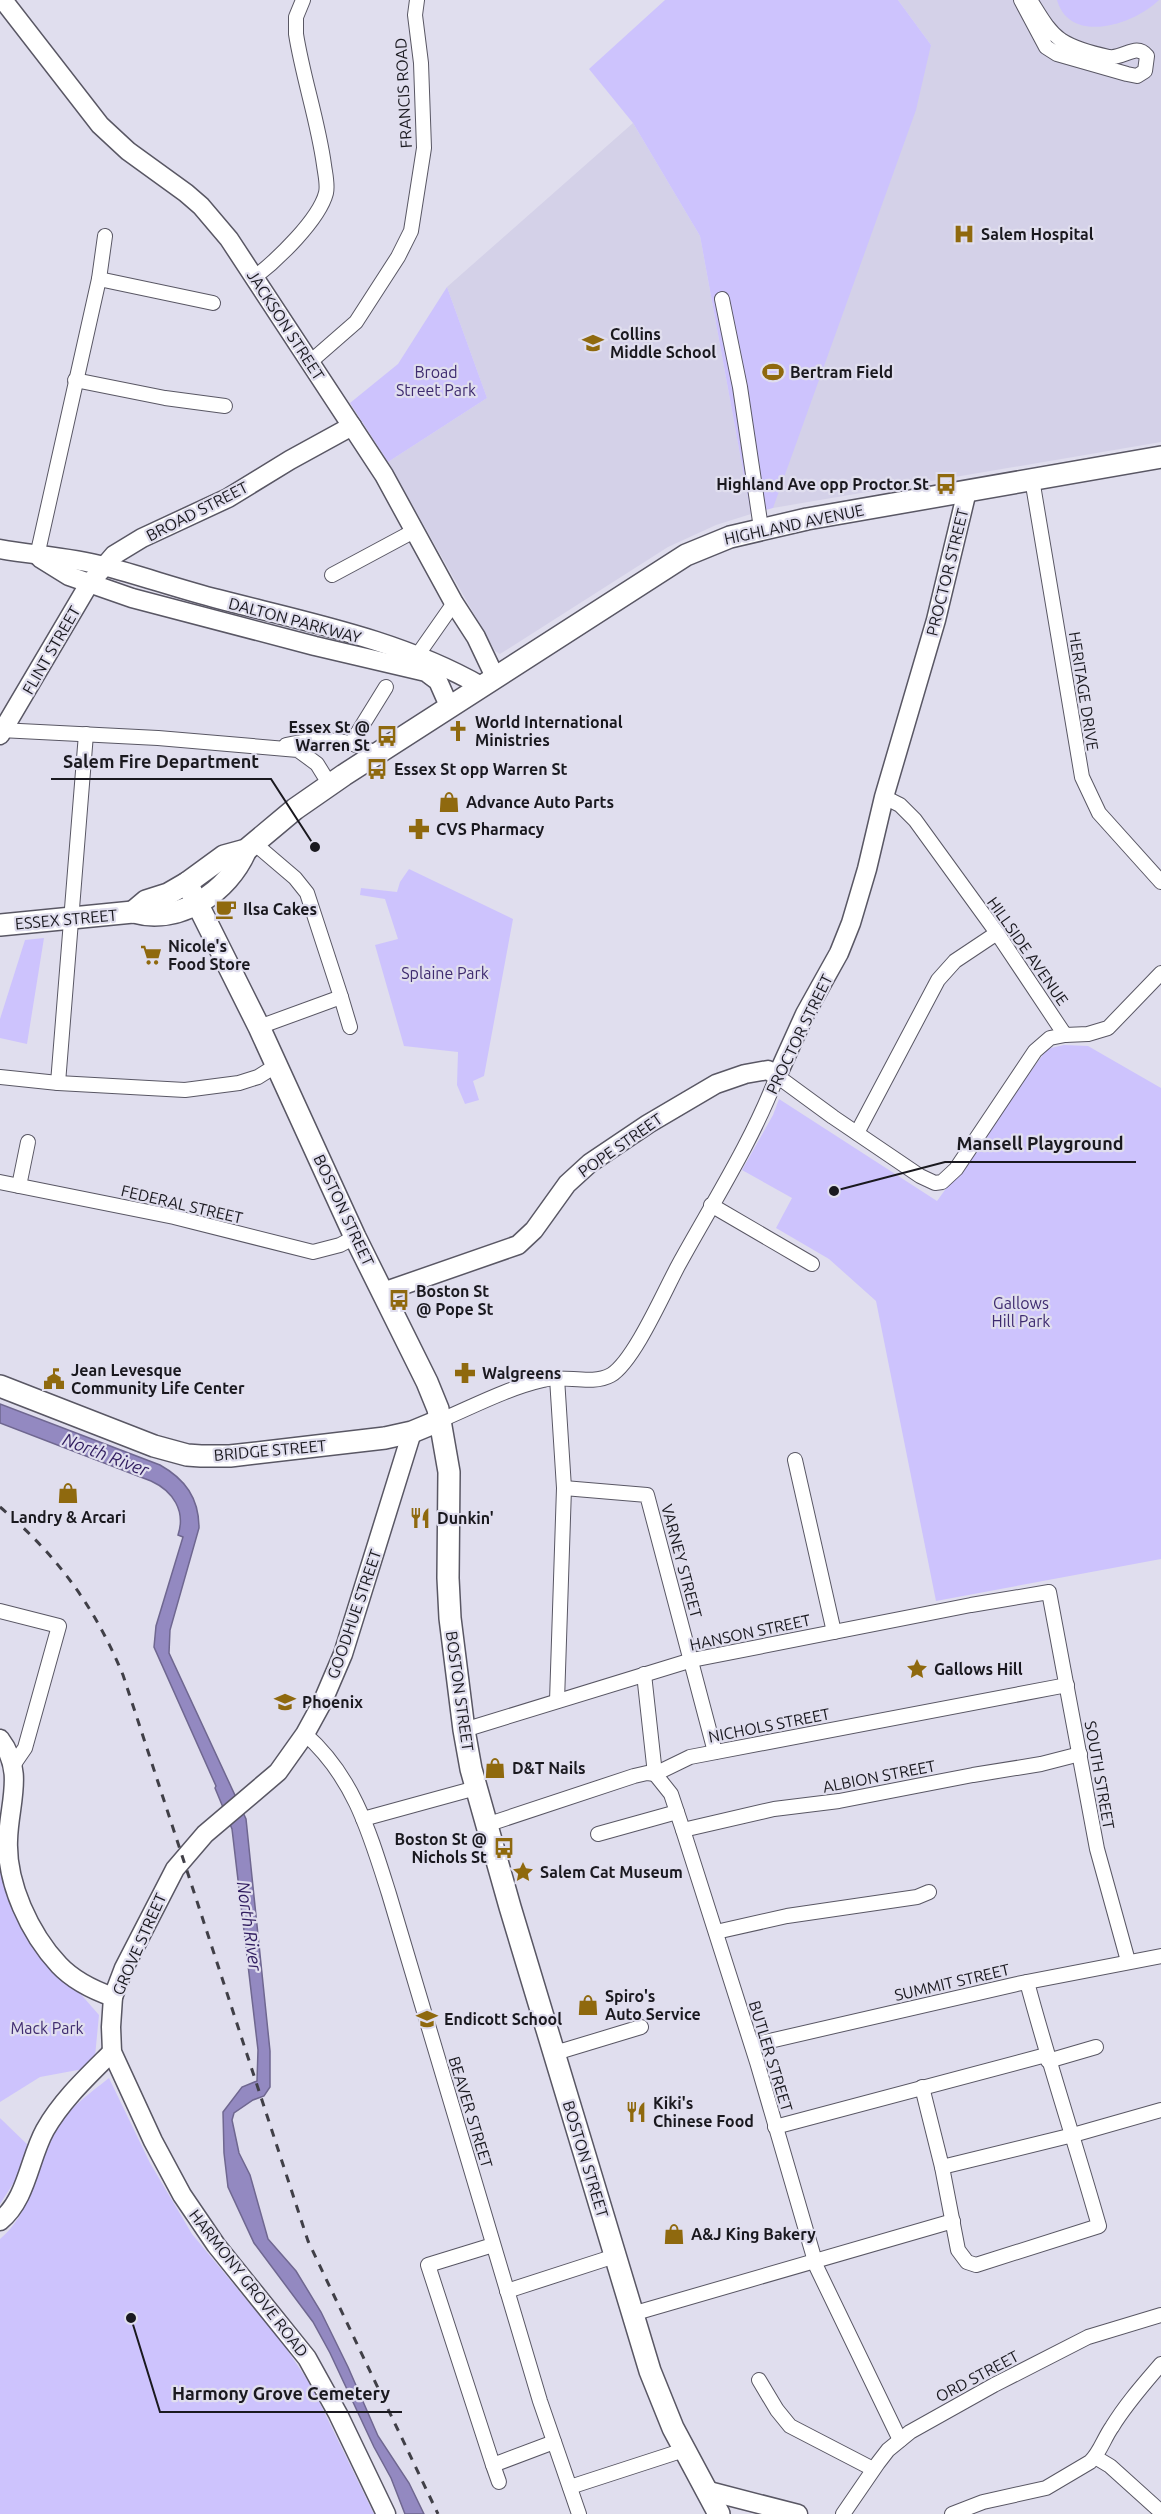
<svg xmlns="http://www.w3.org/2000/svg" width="1161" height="2514" font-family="Ubuntu,sans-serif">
<rect width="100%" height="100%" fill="#e0deee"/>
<g fill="#d4d1e8">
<polygon points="898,0 1161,0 1161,442 773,508 730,269 931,45"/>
<polygon points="633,123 700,236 751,514 716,525 668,547 500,654 495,651 388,462 487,398 447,287"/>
</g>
<g fill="#cdc3fd">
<polygon points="665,0 898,0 931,45 916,110 773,508 751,514 700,236 633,123 589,69"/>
<path d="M1057 0H1159C1135 24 1070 46 1057 0Z"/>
<polygon points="447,287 487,398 388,462 350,403 398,364"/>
<polygon points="409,869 513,919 484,1076 473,1081 479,1100 465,1104 457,1085 458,1052 404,1046 375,945 398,939 385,899 360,895 361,888 397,892 400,882"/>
<polygon points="44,938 27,1044 0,1038 0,1019 25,940"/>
<polygon points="1064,1045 1088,1046 1161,1088 1161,1559 936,1601 876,1301 829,1259 776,1228 792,1198 742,1170 773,1115 779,1099 937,1201 1047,1049"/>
<polygon points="0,1862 36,1943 99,2015 94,2067 40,2077 0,2102"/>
<path d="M109 2078 150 2163 192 2234 284 2345 312 2387 374 2514H0V2239C31 2213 35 2173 51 2137 62 2113 89 2094 109 2078Z"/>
<polygon points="0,2118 34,2151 0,2204"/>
</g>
<path fill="#9389c1" stroke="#6f6790" stroke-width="1.5" d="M0 1404 160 1465C185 1479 199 1498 199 1528L170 1630 169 1653 246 1819 270 2051V2087L264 2096 253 2100 234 2113 232 2120 239 2153 250 2175 268 2239 296 2271 321 2312 348 2367 378 2436 409 2483 424 2514H405L391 2478 374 2447 330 2353 313 2322 254 2243 228 2187 224 2153 223 2112 242 2087 257 2081 258 2050 232 1829 215 1788 216 1786 154 1647 156 1626 183 1537 178 1535C186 1511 173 1491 151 1481L0 1423Z"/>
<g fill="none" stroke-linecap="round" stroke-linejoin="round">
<defs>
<g id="street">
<path d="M1021 0 1046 47 1057 54 1127 74 1137 76 1145 71 1147 56C1136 42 1124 59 1109 57 1095 54 1073 48 1061 40 1047 30 1039 14 1030 0"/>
<path d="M255 277C277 260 319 220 326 193 328 185 325 173 324 165 318 121 303 78 296 34V17L303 0"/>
<polyline points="99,279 213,303"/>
<polyline points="722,299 740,387 761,528"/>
<polyline points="309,363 356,322 398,257 411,231 424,148 421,63 415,15 417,0"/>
<polyline points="75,380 165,398 225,406"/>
<polyline points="1032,479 1082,777 1099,813 1161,882"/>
<polyline points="37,556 99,279 105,236"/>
<polyline points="332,575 414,531"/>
<polyline points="412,663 454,603"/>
<polyline points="0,730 158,738 298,750 317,764 330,785"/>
<polyline points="352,742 386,687"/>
<path d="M286 745C318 738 347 737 377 754"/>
<polyline points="884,797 900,805 915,820 997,933 1065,1035 1088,1034 1108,1028 1161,973"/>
<polyline points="254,843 295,878 307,893 341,997 259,1027"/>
<polyline points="341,997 350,1027"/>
<polyline points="0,1077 58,1083 185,1090 239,1083 258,1077 277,1065"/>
<polyline points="58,1083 86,734"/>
<polyline points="857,1133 938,980 955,961 997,933"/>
<polyline points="0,1182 174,1217 313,1252 340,1245 355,1237"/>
<polyline points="19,1186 28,1142"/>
<polyline points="711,1205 812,1264"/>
<path d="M441 1420C474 1406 508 1388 543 1380 564 1374 591 1386 611 1375 634 1361 664 1292 678 1266 712 1204 752 1142 777 1076L833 1117 920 1176 935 1183 942 1182 956 1169 1035 1051 1050 1038 1065 1035"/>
<polyline points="795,1460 834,1632"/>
<polyline points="564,1488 647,1495 715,1752"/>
<polyline points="0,1611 59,1626 25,1748 14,1764"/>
<polyline points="644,1674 655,1774 671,1794 683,1830 757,2062 817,2268 900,2440"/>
<polyline points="557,1701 564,1488 557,1378"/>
<polyline points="464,1730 692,1660 971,1605 1049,1592 1097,1849 1128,1961"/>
<path d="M305 1734C354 1777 370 1834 389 1894L540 2401 579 2514"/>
<polyline points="363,1819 476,1788"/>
<polyline points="486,1825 634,1776 647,1773 655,1774 690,1757 1067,1685"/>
<polyline points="683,1830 774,1809 839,1801 973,1775 1041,1764 1080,1754"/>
<polyline points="598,1834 677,1812"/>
<polyline points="716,1932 787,1916 917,1897 929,1892"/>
<polyline points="752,2045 1017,1984 1161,1956"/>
<polyline points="553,2051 565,2050 641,2027"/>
<polyline points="1048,2061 1096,2047"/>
<path d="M922 2087 942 2167 958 2250 967 2262 976 2265 1099 2226C1076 2145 1049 2064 1027 1982"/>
<polyline points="775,2127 1046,2055"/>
<polyline points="942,2167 1073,2135 1161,2110"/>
<polyline points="493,2245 428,2265 493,2465 554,2442"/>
<polyline points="507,2291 615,2256"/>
<polyline points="632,2314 953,2221"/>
<polyline points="759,2380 777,2410 790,2426 873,2469"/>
<polyline points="1095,2457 1110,2466 1161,2512"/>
<polyline points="493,2465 499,2482"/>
<polyline points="570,2487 684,2450"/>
<polyline points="843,2514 878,2463 888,2450 910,2432 994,2385 1088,2337 1161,2315"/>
<path d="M952 2514 983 2502 1046 2488 1090 2462C1100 2453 1104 2438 1112 2427 1126 2404 1143 2385 1161 2364"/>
</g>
<g id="secondary">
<polyline points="3,0 100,125 128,151 186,193 201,206 229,239 384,475 454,603 476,637 495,677"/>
<path d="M0 549C34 555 70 557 104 566 142 576 179 589 218 599 307 622 401 640 481 686"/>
<polyline points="40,558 69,576 132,598 315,646 426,672 438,681 449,706"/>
<polyline points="0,735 89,584 114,555 142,538 228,498 290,460 352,426"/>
<polyline points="383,1292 518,1245 534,1230 567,1184 590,1163 648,1124 716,1084 745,1074 768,1070 777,1076 805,1014 839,953 851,923 867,869 884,797 936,620 967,491"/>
<path d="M0 1739C25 1772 9 1802 8 1840 6 1883 30 1934 59 1965 74 1981 93 1990 113 1997"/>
<path d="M0 2221C27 2199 29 2159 45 2130 62 2100 88 2076 112 2052"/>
<polyline points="705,2490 798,2514"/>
<polyline points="386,2514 338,2414 307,2358 216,2245 182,2195 153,2141 112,2052 111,2027 113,1997 124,1968 175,1869 205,1834 278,1772 305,1734 322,1703 343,1654 412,1432"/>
</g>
<g id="primary">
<polyline points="187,883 259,1027 355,1237 427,1382 438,1409 449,1472 448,1578 450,1618 464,1730 471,1769 510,1907 650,2371 673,2428 719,2514"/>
<polyline points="133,912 146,901 168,894 187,883 224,856 246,850 295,809 344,775 686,555 730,537 807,519 1161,457"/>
<path d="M0 925 133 912C180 925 228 892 246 850"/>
<polyline points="0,1386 154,1446 187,1455 201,1456 230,1456 385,1438 412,1432 441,1420"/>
</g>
</defs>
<use href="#street" stroke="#595764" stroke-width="16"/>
<use href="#secondary" stroke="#595764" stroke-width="21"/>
<use href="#primary" stroke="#595764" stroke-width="24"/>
<use href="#street" stroke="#fff" stroke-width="14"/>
<use href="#secondary" stroke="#fff" stroke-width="18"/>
<use href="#primary" stroke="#fff" stroke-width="21"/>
<path stroke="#403f47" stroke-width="3" stroke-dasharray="8 8" stroke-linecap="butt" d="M0 1507C57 1555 95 1607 123 1675L308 2241 438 2514"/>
</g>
<defs>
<symbol id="hospital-bare" viewBox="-9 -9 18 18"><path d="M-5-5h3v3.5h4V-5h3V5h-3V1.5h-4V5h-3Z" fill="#8f690e" stroke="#e0deee" stroke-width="2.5" paint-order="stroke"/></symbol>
<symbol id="school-bare" viewBox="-9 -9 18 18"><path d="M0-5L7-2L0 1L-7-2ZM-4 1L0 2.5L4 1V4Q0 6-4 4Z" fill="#8f690e" stroke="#e0deee" stroke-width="2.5" paint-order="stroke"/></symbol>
<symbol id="stadium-bare" viewBox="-9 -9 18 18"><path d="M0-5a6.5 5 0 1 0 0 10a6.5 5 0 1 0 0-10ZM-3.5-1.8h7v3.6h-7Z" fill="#8f690e" stroke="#e0deee" stroke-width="2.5" paint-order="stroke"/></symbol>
<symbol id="bus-bare" viewBox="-9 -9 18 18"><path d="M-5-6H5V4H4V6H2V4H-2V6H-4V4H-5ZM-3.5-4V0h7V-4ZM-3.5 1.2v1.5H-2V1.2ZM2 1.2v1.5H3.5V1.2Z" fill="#8f690e" stroke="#e0deee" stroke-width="2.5" paint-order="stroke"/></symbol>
<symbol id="church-bare" viewBox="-9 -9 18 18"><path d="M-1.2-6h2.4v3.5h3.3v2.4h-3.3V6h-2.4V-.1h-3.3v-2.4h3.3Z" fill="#8f690e" stroke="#e0deee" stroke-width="2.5" paint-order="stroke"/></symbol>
<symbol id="shop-bare" viewBox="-9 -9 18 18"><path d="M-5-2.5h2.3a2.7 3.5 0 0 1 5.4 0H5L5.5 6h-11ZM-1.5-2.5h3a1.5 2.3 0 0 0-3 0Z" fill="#8f690e" stroke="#e0deee" stroke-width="2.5" paint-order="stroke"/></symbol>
<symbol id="pharmacy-bare" viewBox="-9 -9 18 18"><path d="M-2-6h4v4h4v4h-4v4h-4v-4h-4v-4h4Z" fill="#8f690e" stroke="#e0deee" stroke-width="2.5" paint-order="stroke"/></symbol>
<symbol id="cafe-bare" viewBox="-9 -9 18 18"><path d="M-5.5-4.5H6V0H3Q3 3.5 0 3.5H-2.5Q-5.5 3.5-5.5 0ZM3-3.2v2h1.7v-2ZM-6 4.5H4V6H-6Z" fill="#8f690e" stroke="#e0deee" stroke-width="2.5" paint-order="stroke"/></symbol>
<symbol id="supermarket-bare" viewBox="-9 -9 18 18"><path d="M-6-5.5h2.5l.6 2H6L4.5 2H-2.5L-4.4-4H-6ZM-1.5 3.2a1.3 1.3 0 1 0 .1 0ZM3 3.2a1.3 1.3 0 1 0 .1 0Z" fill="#8f690e" stroke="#e0deee" stroke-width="2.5" paint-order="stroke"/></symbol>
<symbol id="civic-bare" viewBox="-9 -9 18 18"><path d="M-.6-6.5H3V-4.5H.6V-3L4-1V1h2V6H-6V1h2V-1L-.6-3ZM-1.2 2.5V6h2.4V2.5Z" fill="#8f690e" stroke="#e0deee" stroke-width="2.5" paint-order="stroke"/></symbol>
<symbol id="restaurant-bare" viewBox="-9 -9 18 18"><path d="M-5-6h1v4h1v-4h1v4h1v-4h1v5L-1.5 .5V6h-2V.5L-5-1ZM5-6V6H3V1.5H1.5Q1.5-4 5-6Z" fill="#8f690e" stroke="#e0deee" stroke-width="2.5" paint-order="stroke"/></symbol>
<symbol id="sight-bare" viewBox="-9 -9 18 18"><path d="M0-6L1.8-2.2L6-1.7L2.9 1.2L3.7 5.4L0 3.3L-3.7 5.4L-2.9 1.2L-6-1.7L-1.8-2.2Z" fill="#8f690e" stroke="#e0deee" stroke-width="2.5" paint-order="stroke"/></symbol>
</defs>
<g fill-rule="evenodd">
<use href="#hospital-bare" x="949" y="219" width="30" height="30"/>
<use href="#school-bare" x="578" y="328" width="30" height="30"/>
<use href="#stadium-bare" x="758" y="357" width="30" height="30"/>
<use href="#bus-bare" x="931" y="469" width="30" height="30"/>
<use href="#church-bare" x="443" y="716" width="30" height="30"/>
<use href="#bus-bare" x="372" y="721" width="30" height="30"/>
<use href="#bus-bare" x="362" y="754" width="30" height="30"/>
<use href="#shop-bare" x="434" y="787" width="30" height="30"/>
<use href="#pharmacy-bare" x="404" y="814" width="30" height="30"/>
<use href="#cafe-bare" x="211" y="894" width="30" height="30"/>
<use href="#supermarket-bare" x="136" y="940" width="30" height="30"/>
<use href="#bus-bare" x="384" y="1285" width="30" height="30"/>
<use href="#pharmacy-bare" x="450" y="1358" width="30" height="30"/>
<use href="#civic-bare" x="39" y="1364" width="30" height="30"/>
<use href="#shop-bare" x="53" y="1478" width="30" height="30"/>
<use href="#restaurant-bare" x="405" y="1503" width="30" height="30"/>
<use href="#sight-bare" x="902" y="1654" width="30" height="30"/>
<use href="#school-bare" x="270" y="1687" width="30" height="30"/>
<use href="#shop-bare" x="480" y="1753" width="30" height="30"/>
<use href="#bus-bare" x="489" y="1833" width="30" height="30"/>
<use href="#sight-bare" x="508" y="1857" width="30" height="30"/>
<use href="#shop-bare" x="573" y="1990" width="30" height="30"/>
<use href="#school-bare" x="412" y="2004" width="30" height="30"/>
<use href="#restaurant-bare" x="621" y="2097" width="30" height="30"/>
<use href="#shop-bare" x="659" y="2219" width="30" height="30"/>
</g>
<g text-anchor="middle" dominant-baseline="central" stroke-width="4.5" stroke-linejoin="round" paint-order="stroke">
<g font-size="16" fill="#1a191f" stroke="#e0deee">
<text transform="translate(403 93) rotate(-93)">FRANCIS ROAD</text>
<text transform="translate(286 325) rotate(57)">JACKSON STREET</text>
<text transform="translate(197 511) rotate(-27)">BROAD STREET</text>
<text transform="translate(794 524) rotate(-12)">HIGHLAND AVENUE</text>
<text transform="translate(947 572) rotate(-76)">PROCTOR STREET</text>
<text transform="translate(295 620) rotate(15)">DALTON PARKWAY</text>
<text transform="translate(51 650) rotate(-60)">FLINT STREET</text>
<text transform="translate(1084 691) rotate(81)">HERITAGE DRIVE</text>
<text transform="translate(66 919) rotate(-5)">ESSEX STREET</text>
<text transform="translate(1028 951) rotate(55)">HILLSIDE AVENUE</text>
<text transform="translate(799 1034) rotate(-64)">PROCTOR STREET</text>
<text transform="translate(620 1145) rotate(-35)">POPE STREET</text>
<text transform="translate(182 1204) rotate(13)">FEDERAL STREET</text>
<text transform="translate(344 1210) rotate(65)">BOSTON STREET</text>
<text transform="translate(270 1450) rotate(-5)">BRIDGE STREET</text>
<text transform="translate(682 1561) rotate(75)">VARNEY STREET</text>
<text transform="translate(354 1614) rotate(-71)">GOODHUE STREET</text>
<text transform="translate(750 1632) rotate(-12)">HANSON STREET</text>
<text transform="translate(460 1691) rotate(82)">BOSTON STREET</text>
<text transform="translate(769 1725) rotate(-11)">NICHOLS STREET</text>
<text transform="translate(1100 1775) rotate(80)">SOUTH STREET</text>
<text transform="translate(879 1776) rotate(-11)">ALBION STREET</text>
<text transform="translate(139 1944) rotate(-66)">GROVE STREET</text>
<text transform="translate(952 1982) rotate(-13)">SUMMIT STREET</text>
<text transform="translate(771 2056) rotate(73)">BUTLER STREET</text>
<text transform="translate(471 2112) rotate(73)">BEAVER STREET</text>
<text transform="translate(586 2159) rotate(73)">BOSTON STREET</text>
<text transform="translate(249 2283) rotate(52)">HARMONY GROVE ROAD</text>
<text transform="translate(977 2376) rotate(-28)">ORD STREET</text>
</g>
<g font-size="16" font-weight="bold" fill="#1a191f" stroke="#e0deee" text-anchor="start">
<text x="981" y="234">Salem Hospital</text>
<text x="610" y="334">Collins<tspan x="610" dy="18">Middle School</tspan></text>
<text x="790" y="372">Bertram Field</text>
<text x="929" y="484" text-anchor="end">Highland Ave opp Proctor St</text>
<text x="475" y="722">World International<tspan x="475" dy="18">Ministries</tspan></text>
<text x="370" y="727" text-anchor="end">Essex St @<tspan x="370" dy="18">Warren St</tspan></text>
<text x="394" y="769">Essex St opp Warren St</text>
<text x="466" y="802">Advance Auto Parts</text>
<text x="436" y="829">CVS Pharmacy</text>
<text x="243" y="909">Ilsa Cakes</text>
<text x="168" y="946">Nicole's<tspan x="168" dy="18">Food Store</tspan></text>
<text x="416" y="1291">Boston St<tspan x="416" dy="18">@ Pope St</tspan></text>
<text x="71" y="1370">Jean Levesque<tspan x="71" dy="18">Community Life Center</tspan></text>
<text x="482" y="1373">Walgreens</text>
<text x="68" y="1517" text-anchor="middle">Landry &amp; Arcari</text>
<text x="437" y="1518">Dunkin'</text>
<text x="934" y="1669">Gallows Hill</text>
<text x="302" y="1702">Phoenix</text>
<text x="512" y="1768">D&amp;T Nails</text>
<text x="487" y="1839" text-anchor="end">Boston St @<tspan x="487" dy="18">Nichols St</tspan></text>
<text x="540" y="1872">Salem Cat Museum</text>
<text x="605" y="1996">Spiro's<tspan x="605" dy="18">Auto Service</tspan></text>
<text x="444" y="2019">Endicott School</text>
<text x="653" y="2103">Kiki's<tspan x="653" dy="18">Chinese Food</tspan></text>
<text x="691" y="2234">A&amp;J King Bakery</text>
</g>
<g font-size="16" fill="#3e2b6f" stroke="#e0deee">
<text x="436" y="372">Broad<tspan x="436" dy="18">Street Park</tspan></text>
<text x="445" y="973">Splaine Park</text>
<text x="1021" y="1303">Gallows<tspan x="1021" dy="18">Hill Park</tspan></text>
<text x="47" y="2028">Mack Park</text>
</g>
<g font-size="18" font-style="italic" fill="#311d60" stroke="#e0deee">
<text transform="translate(106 1454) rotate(21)">North River</text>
<text transform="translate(250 1926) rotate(82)">North River</text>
</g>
</g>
<path fill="none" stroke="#1a191f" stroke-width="2" d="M315 847L271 779H51M834 1191L945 1162H1136M131 2318L160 2412H402"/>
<g fill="#1a191f" stroke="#e0deee" stroke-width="2">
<circle cx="315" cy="847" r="6"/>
<circle cx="834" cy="1191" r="6"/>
<circle cx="131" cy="2318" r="6"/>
</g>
<g font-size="18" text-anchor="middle" font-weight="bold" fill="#1a191f" stroke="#e0deee" stroke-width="4.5" stroke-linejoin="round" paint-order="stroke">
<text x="161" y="768">Salem Fire Department</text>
<text x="1040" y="1150">Mansell Playground</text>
<text x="281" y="2400">Harmony Grove Cemetery</text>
</g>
</svg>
